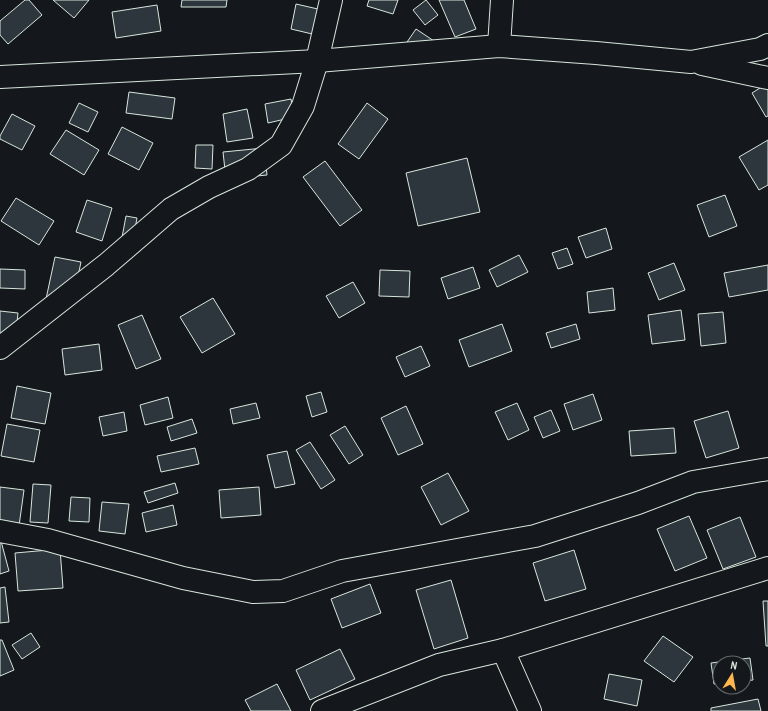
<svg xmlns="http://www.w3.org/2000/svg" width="768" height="711" font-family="'Archivo Narrow',sans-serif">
<rect width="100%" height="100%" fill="#14181c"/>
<g fill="#2c363c" stroke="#d8e6dc">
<polygon points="25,0 29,0 42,15 8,44 0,35 0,21"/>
<polygon points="53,0 89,0 74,18"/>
<polygon points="182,0 227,0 226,7 181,7"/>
<polygon points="369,0 398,0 393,14 367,6"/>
<polygon points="426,0 438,15 425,25 413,10"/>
<polygon points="439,0 464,0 476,29 455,37"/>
<polygon points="296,4 331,12 325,37 291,29"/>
<polygon points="157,5 161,31 116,38 112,12"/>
<polygon points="416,29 440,45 405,45"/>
<polygon points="768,83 768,116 766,117 752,93"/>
<polygon points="129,92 175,98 172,119 126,113"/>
<polygon points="291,99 294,117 268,123 265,104"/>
<polygon points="79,103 98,112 88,132 69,123"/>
<polygon points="367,103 388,119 359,159 338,144"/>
<polygon points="247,109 253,138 227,142 223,114"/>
<polygon points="12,114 35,126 22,150 0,139 0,136"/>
<polygon points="122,127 153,143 139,170 108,154"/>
<polygon points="66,130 99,150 84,175 50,154"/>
<polygon points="768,140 768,185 759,190 739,157"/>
<polygon points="196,145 213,145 212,169 195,168"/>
<polygon points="264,148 267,175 226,179 223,152"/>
<polygon points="467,158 480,212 418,226 406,173"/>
<polygon points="325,161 362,210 340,226 303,177"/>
<polygon points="725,195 737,226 709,237 697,205"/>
<polygon points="16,198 54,221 39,245 1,221"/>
<polygon points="87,200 112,208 102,241 76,232"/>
<polygon points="126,216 137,218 131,250 120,248"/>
<polygon points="606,228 612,249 586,258 578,237"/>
<polygon points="567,248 573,264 558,269 552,253"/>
<polygon points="519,255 528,272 497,287 489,270"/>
<polygon points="55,257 81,262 72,304 46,299"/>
<polygon points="674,263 685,290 659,300 648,273"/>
<polygon points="768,265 768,290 729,297 724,273"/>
<polygon points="473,267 480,288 448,299 441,278"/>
<polygon points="0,269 25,270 25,289 0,288"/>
<polygon points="380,270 410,271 409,297 379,296"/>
<polygon points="353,282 365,303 339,318 326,296"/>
<polygon points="613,288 615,310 589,313 587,292"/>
<polygon points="213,298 235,334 202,353 180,317"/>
<polygon points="681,310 685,340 652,344 648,315"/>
<polygon points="0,311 18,313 15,341 0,339"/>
<polygon points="723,312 726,343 701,346 698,314"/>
<polygon points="142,315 161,359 136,369 118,325"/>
<polygon points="502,324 512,351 469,367 459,340"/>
<polygon points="576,324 580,339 551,348 546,333"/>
<polygon points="99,344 102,370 65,375 62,349"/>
<polygon points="421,346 430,366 405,377 396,357"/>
<polygon points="17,386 51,393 45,424 11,418"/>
<polygon points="321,392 327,412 312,417 306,396"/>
<polygon points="593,394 602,420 573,430 564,404"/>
<polygon points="168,397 173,418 145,425 140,405"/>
<polygon points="256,403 260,418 233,424 230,409"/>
<polygon points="517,403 529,430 508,440 495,412"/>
<polygon points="406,406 423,444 398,455 381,418"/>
<polygon points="551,410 560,431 543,438 534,417"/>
<polygon points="728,411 739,448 706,458 694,421"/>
<polygon points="124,412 127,431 103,436 99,417"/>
<polygon points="192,419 197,433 171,441 167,427"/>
<polygon points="7,424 40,430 34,462 1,456"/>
<polygon points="345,426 363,455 349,464 330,435"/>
<polygon points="674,428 676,453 631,456 629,431"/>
<polygon points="310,442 335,480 321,489 296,450"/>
<polygon points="195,448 199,464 161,472 157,456"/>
<polygon points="287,451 295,484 275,488 267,455"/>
<polygon points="448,473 469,511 441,525 421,487"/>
<polygon points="175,483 178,493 148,503 144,492"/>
<polygon points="33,484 51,485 48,523 30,522"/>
<polygon points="0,487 24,490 19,526 0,524"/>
<polygon points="259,487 261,515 221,518 219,490"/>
<polygon points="71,497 90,498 89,522 69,521"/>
<polygon points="102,502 129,504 125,534 99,531"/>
<polygon points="173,505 177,525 146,532 142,513"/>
<polygon points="689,516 707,558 675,571 657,529"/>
<polygon points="740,517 756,557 723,569 707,530"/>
<polygon points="1,541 9,571 0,574 0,542"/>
<polygon points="60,549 63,588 18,591 15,553"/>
<polygon points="574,550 586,589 545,601 533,563"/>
<polygon points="451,580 468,638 434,649 416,590"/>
<polygon points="370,584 381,613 342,628 331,599"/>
<polygon points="5,587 9,622 0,623 0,588"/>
<polygon points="763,601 768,601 768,646 766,646"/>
<polygon points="31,633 40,647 22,659 12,645"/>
<polygon points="663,636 693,657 674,682 644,661"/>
<polygon points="0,640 2,640 14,670 0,676"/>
<polygon points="340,649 355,679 310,700 296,670"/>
<polygon points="750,658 753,680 744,681 744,663 720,663 720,684 714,684 711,663"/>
<polygon points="609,674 642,680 637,706 604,699"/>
<polygon points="277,684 291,711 251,711 245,700"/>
<polygon points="758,699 761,711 711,711 711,708"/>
</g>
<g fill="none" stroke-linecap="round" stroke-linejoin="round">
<defs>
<g id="minor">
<polyline points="499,46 502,0"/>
<polyline points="702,64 768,78"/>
<polyline points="0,77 317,61 499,46 596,53 691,62 760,49 768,45"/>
<polyline points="0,348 106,265 171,209 209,187 248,169 281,145 303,106 317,61 331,0"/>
<polyline points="0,531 48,540 183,578 253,592 283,591 342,571 535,536 638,503 693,482 768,469"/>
<polyline points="503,650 530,711"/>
<polyline points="322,711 439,665 503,650 768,568"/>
</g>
</defs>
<use href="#minor" stroke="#d8e6dc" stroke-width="24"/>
<use href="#minor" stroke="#14181c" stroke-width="22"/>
</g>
<g transform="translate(732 675) rotate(11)"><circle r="19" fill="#14181c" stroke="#626a69"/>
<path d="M0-3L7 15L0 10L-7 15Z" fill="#ffb74d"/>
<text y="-6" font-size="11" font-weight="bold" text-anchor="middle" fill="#d8e6dc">N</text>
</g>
</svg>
